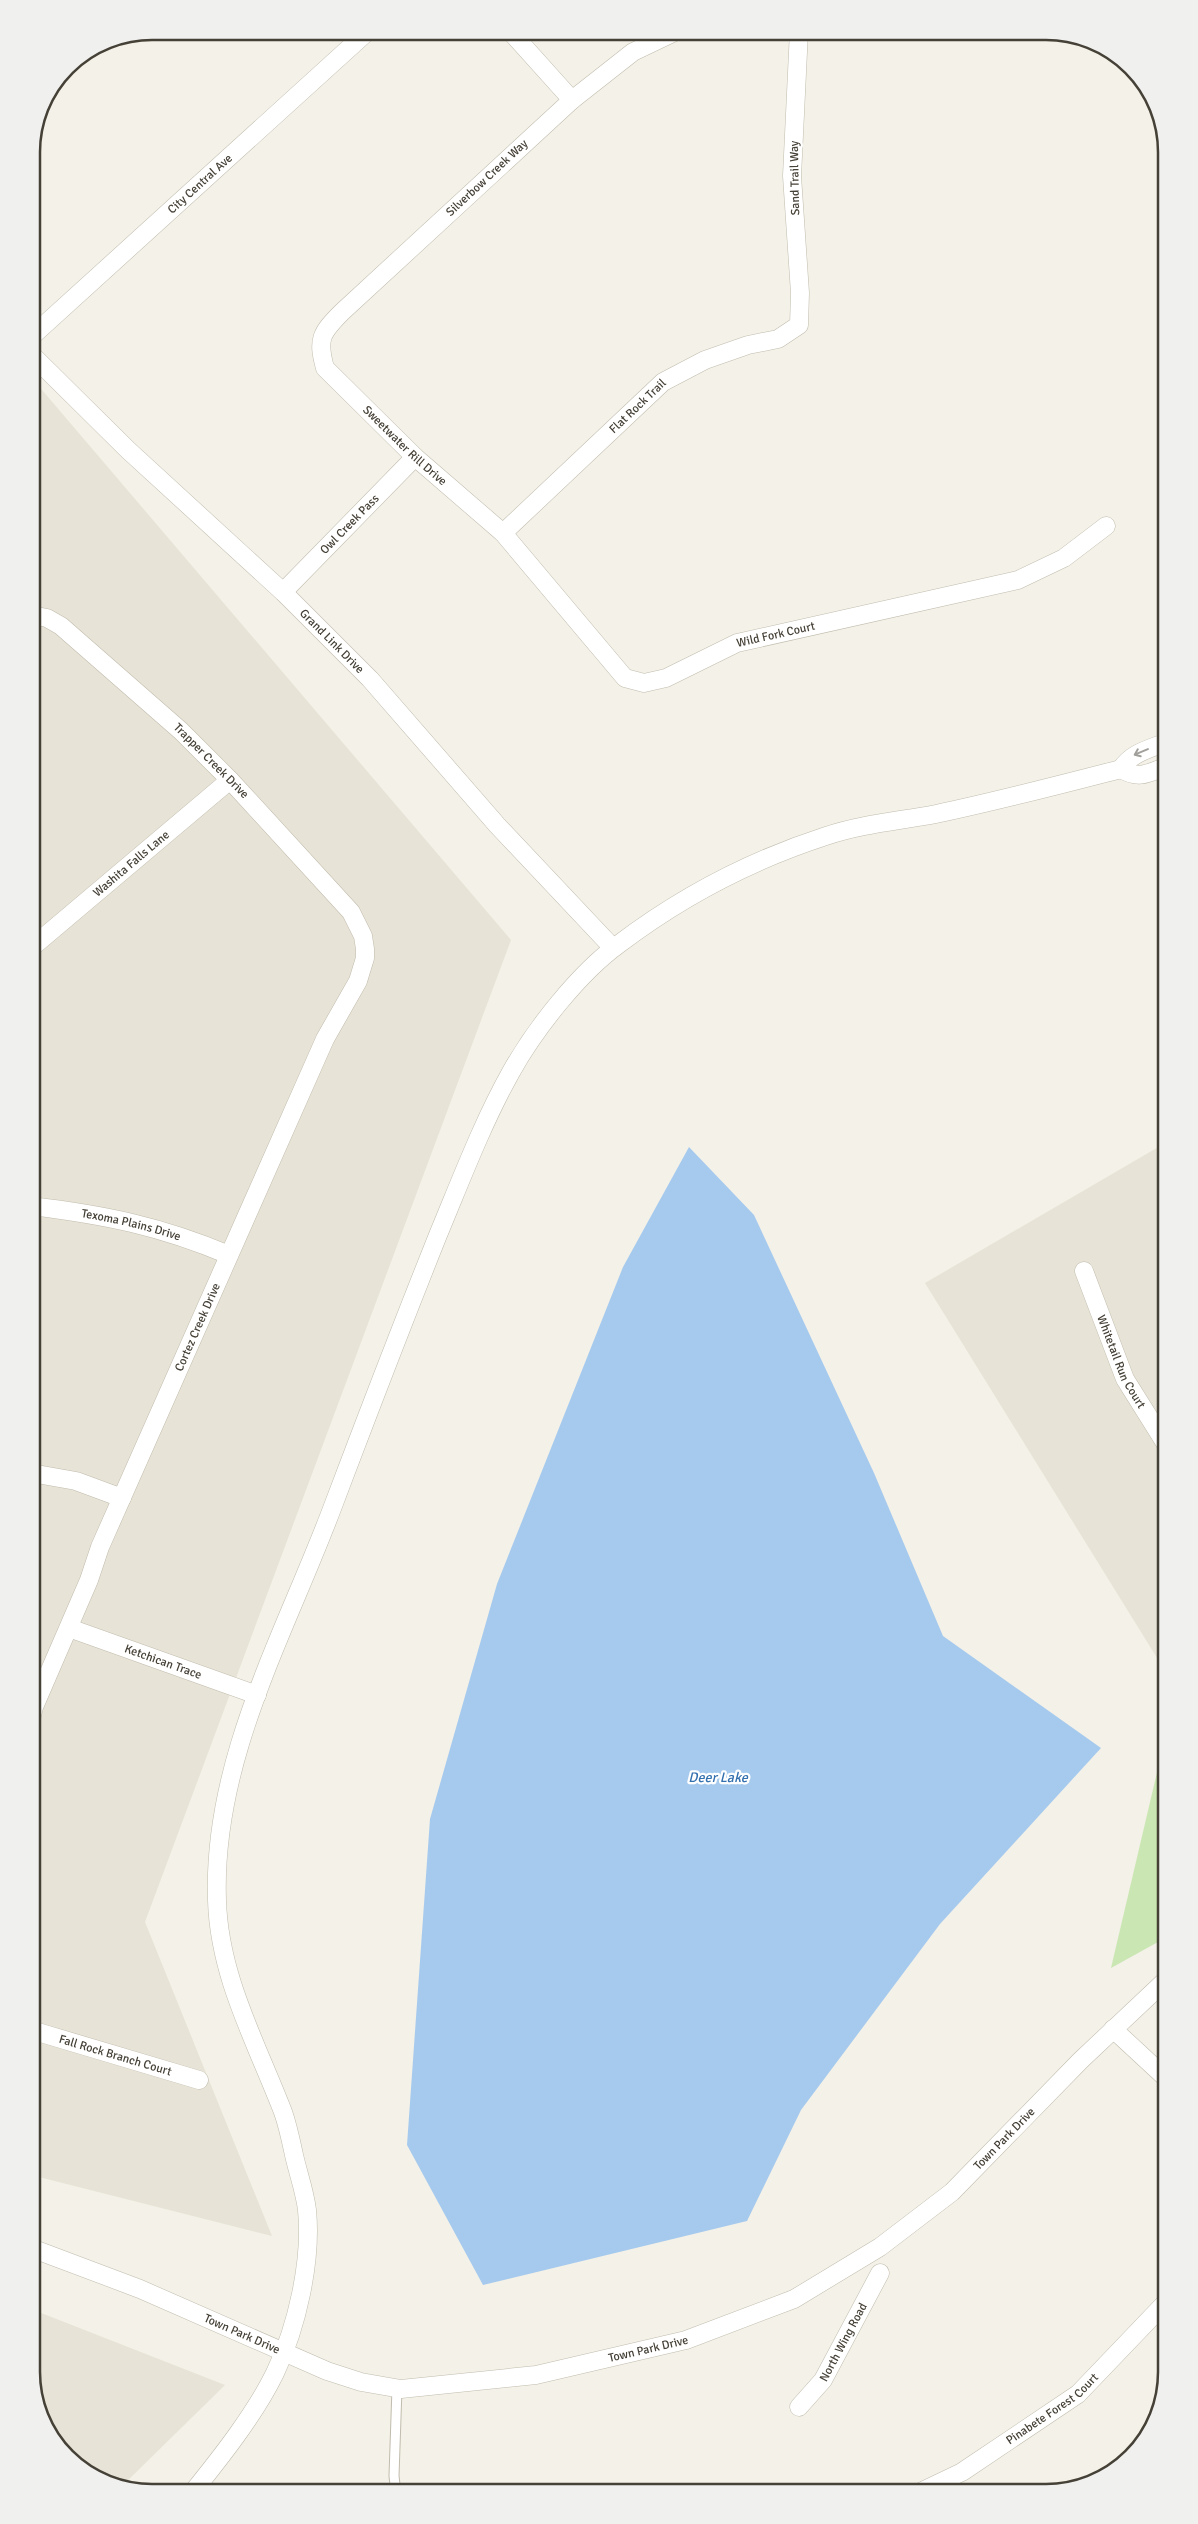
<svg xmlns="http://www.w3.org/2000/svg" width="1198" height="2524" font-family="Signika,sans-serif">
<rect width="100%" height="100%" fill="#f3f1e8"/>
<g fill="#e7e3d6">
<polygon points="31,377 511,940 145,1922 272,2236 31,2175"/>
<polygon points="1167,1142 1167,1674 925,1283"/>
<polygon points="31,2309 225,2385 123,2485 79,2468 40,2418 31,2372"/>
</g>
<polygon fill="#cae6b2" points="1167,1730 1167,1937 1111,1968"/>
<polygon fill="#a6caee" points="689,1147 754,1215 874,1473 943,1636 1101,1748 940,1924 801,2110 747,2221 483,2285 407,2145 430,1819 497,1584 623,1267"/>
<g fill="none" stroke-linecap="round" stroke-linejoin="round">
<defs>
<polyline id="service" points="396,2493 394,2476 397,2388"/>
<g id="minor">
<polyline points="510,31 572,100"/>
<path id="s1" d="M677 31 633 52 572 100 342 312C321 333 317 339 325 368L415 457 503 533 625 678 644 683 666 678 737 643 1018 580 1064 558 1106 526"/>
<path id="s2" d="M31 337 368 31"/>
<path id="s3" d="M31 354 128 450 283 592 370 679 497 825 613 948"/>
<path id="s4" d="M503 533 663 382 705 360 748 345 778 339 799 325 800 293 792 176 799 31"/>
<path id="s5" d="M283 592 415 457"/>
<path d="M1121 769C1131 753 1149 749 1167 742"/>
<path d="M1121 769C1139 780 1149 773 1167 766"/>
<path id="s6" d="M31 948 230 780"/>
<path id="s7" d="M31 1206C105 1215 160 1226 229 1255"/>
<path id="s8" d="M1084 1271 1125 1379 1167 1446"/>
<polyline points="31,1473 76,1481 122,1498"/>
<path id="s9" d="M69 1628 257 1695"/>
<path id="s10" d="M31 1719 34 1707 89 1580 100 1547 325 1039 358 981 365 958V949L363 936 351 912 230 780 181 731 61 626 47 618 31 615"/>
<polyline points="1113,2029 1167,2079"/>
<path id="s11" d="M31 2030 199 2080"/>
<path id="s12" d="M31 2248 140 2289 327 2371 361 2382 401 2389 536 2375 686 2340 794 2299 880 2247 952 2192 1081 2060 1167 1979"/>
<path id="s13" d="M799 2407 823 2380 880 2273"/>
<path d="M192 2493C221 2457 255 2414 275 2373 297 2327 312 2261 307 2210 305 2192 298 2173 294 2155 291 2141 288 2126 283 2112 256 2042 219 1976 217 1900 212 1760 285 1634 333 1506 367 1416 402 1325 438 1235 461 1180 482 1124 511 1072 535 1029 579 973 619 944 681 897 752 860 826 836 861 824 899 821 936 814 998 801 1059 785 1121 769"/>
<path id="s14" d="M918 2493 962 2472 1078 2394 1167 2301"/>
</g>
</defs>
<use href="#service" stroke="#c1bcad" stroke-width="11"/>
<use href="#minor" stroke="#c1bcad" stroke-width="19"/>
<use href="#service" stroke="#fff" stroke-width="9"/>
<use href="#minor" stroke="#fff" stroke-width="18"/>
</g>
<defs><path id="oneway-shaft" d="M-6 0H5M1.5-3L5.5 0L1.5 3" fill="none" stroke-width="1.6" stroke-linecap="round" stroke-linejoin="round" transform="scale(1.25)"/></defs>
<use stroke="#a2a09b" href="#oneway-shaft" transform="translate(1141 752) rotate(157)"/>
<g text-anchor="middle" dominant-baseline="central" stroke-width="4.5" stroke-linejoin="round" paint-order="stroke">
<g font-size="12" fill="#464137" stroke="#fff">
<text transform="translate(487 178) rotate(-43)">Silverbow Creek Way</text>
<text transform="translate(795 178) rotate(-91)">Sand Trail Way</text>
<text stroke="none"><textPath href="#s2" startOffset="228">City Central Ave</textPath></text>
<text stroke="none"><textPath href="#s4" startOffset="185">Flat Rock Trail</textPath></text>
<text stroke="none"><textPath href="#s1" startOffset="614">Sweetwater Rill Drive</textPath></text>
<text stroke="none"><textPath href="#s5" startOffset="95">Owl Creek Pass</textPath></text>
<text stroke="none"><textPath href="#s1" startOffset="1096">Wild Fork Court</textPath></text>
<text stroke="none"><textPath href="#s3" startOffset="416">Grand Link Drive</textPath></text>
<text transform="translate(211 761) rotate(45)">Trapper Creek Drive</text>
<text stroke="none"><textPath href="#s6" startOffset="131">Washita Falls Lane</textPath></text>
<text stroke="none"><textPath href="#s7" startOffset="102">Texoma Plains Drive</textPath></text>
<text stroke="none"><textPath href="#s10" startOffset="426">Cortez Creek Drive</textPath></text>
<text stroke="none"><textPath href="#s8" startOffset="98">Whitetail Run Court</textPath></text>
<text stroke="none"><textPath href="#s9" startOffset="100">Ketchican Trace</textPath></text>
<text stroke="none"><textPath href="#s11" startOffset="88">Fall Rock Branch Court</textPath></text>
<text stroke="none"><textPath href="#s12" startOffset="1068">Town Park Drive</textPath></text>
<text stroke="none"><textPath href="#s12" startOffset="228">Town Park Drive</textPath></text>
<text stroke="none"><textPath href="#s13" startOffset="79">North Wing Road</textPath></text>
<text stroke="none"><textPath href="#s12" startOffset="648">Town Park Drive</textPath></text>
<text stroke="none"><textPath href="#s14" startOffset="159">Pinabete Forest Court</textPath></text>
</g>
<g font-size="14" font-style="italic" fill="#3370af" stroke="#fff">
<text x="718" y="1777">Deer Lake</text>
</g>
</g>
<path d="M0 0H1198V2524H0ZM152 40H1046A112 112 0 0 1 1158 152V2372A112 112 0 0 1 1046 2484H152A112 112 0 0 1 40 2372V152A112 112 0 0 1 152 40Z" fill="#f0f0ef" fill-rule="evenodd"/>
<path fill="none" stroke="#464137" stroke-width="2.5" d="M152 40H1046A112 112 0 0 1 1158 152V2372A112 112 0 0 1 1046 2484H152A112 112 0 0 1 40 2372V152A112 112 0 0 1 152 40Z"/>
</svg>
